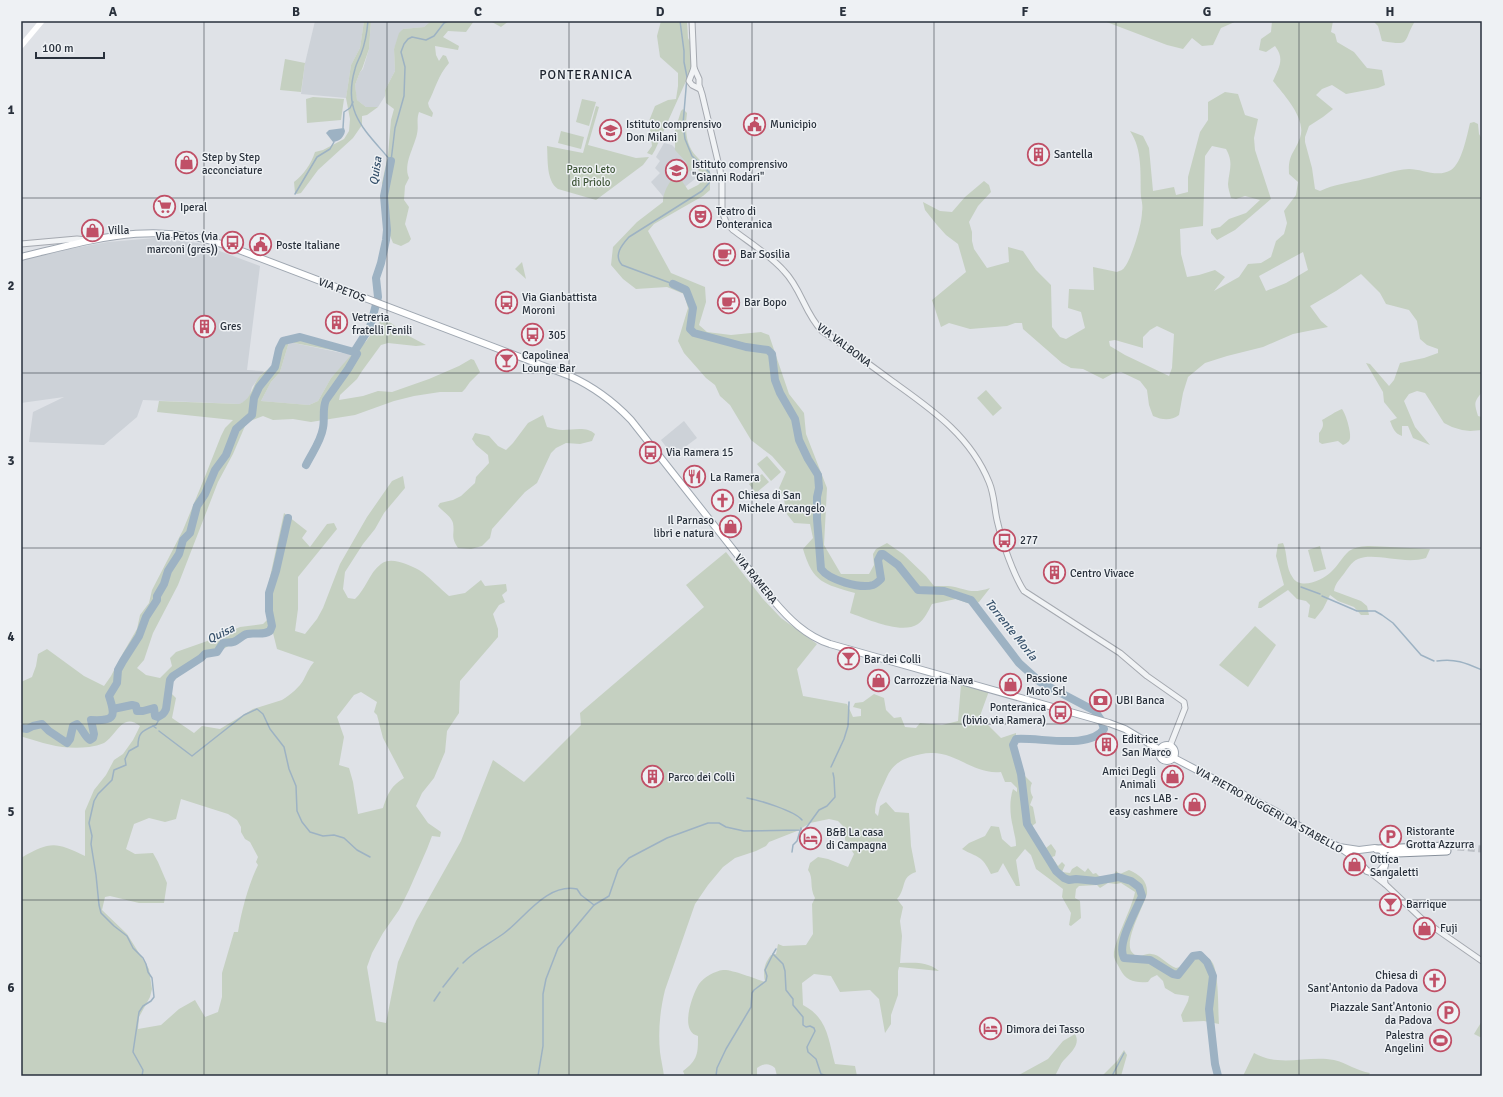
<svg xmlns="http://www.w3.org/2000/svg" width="1503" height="1097" font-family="Signika,sans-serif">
<rect width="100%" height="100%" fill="#dfe2e7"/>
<g fill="#cdd2d8">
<polygon points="315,21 364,21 360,48 351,65 346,98 301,94 305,63"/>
<polygon points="371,21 431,21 424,27 403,29 394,49 395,71 385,90 385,96 378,107 366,107 357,100 356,95 355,85 360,72 363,69 369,49"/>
<polygon points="664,143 672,145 700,175 667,201 651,182 660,173 655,168 660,161 656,157"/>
<polygon points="155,238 198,243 260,266 247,370 264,371 252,387 250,395 245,402 239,404 143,400 137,417 104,445 29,442 33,412 64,397 21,403 21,260 63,250 108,242"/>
<polygon points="289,342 342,353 353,354 331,378 318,401 309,405 261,401 271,382 280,372"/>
<polygon points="684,421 697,438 673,456 661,440"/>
</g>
<g fill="#c5d0c1" fill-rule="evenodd">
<path d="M364 21H371L369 49 362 69 360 72 355 85 357 100 366 107H378L367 115 362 116V125L353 138 318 170 301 193 297 194 295 193 294 182C304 174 311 164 315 152L323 150 344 139 349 131 350 119 346 98 351 65 360 48Z"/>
<path d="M431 21H474L466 32 448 31 443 37 459 46 458 50 435 46 436 55 439 61 443 55 446 56 449 63C438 75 435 90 428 103L429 107 433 113 432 117 419 112C416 120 419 126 417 134 414 148 403 164 409 178L405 186 404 200 409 207 405 224 411 239 409 242 401 246 393 243 387 228 388 210 382 183 388 155 391 120 394 109 386 103 385 90 395 71 394 49 399 33 403 29 424 27Z"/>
<polygon points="490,21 509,21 501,27"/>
<polygon points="661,21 687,21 688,38 691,44 691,70 655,150 652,155 647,153 652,146 649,121 655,106 668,100 676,99 678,86 678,73 660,57 657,36"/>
<polygon points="1104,21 1237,21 1221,28 1213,45 1202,46 1192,38 1183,49 1167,45"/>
<path d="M1272 21H1333L1331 32 1335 34 1337 42 1354 52 1367 68 1382 70 1385 85 1378 88 1346 94 1332 85 1322 89 1316 95 1333 109 1323 117 1309 126 1305 137V142L1312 168 1315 189 1320 191C1334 184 1349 183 1364 179 1379 176 1393 170 1409 169 1422 169 1438 178 1451 170 1462 163 1467 135 1470 123L1474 122 1478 124 1479 134 1482 139V392C1474 402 1474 403 1478 416L1482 417V430L1470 431 1462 430 1452 427 1444 423 1425 393 1417 391 1409 394 1404 401 1415 427 1430 445 1413 438 1408 426H1402V436C1394 433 1393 428 1390 421L1397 418 1384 402 1383 392 1366 363 1370 364 1389 386 1394 380 1400 363 1424 358 1438 353V349L1427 345 1420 339 1417 321 1409 310 1386 304 1380 293 1361 274 1336 291 1310 306 1321 321 1328 327 1293 334 1263 347 1227 356 1205 363 1188 377 1183 393 1179 415C1171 421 1162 420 1153 416L1149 405 1147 390 1140 381 1121 372 1112 374 1103 379 1083 369 1071 368 1062 363 1023 329 1022 323H1015L1007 326 970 329 949 323 941 327 932 300 966 272 958 244 946 235 937 225 925 210 923 202 940 211 952 212 965 197 984 181 989 185 991 192 978 206 969 222 972 232V241L974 249 987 268 1009 262 1008 247 1023 251 1036 270 1051 285 1052 327 1060 337 1066 339 1085 328 1081 312 1068 308 1069 289 1094 290 1093 267 1117 272C1119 271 1123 270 1124 268 1132 258 1142 224 1142 212 1143 207 1142 202 1141 197 1140 175 1143 150 1130 131L1143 136 1149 148 1153 191 1174 187 1176 195 1188 192V177L1200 132 1208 120V102L1225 92 1238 94 1245 115 1258 119 1254 138 1255 150 1271 199 1235 230 1217 240 1211 233V229L1220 227 1229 219 1246 213 1260 200 1245 196 1236 199 1231 198C1230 193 1228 189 1228 184 1229 170 1234 163 1226 149L1212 146 1205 156 1203 226 1180 229 1181 254 1187 277 1199 275 1215 270 1225 277 1214 291 1239 277 1248 264 1261 263 1271 257 1276 241 1284 234 1287 223 1284 211 1296 195 1298 182 1289 174C1288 154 1294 154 1300 138 1307 119 1284 95 1273 81 1279 67 1285 59 1275 46L1266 52 1259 50 1261 39 1271 32ZM1303 252 1308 270 1286 283 1266 291 1259 276ZM1157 326 1174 334 1172 368 1169 376 1125 355 1110 346 1109 341 1115 340 1143 348V337L1150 330Z"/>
<path d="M1373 21H1415C1402 43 1412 46 1382 41L1378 26Z"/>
<polygon points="285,59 305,63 301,92 280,90"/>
<polygon points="313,97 344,99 341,120 307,123 306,99"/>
<polygon points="582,99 596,102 589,126 576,122"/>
<path d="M596 106 599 107 588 145 636 158 649 157 643 165 596 200 558 189C546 181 548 159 547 146L583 153Z"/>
<path d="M683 109 687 113C685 128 685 145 697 157 701 162 707 165 710 171V190L703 196 654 224 648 231 671 273 705 287 706 302 699 325 707 332 731 335 761 332 769 335 789 394 804 413 806 434 827 488 824 545 841 574H869L874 565 873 554 876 549 887 543 903 554 926 576 934 586C939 586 943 586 948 586 966 588 969 595 990 588L979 602 973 605 956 599 932 604C928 611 925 619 918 624 901 635 868 619 850 613L855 593C824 584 813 583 803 549L813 538 810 524 794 523 786 513 784 499 779 488 786 472 772 456 751 440 730 405 720 396 715 385 706 378 684 353 678 341 688 308 684 294 667 287 636 289 623 279 611 265 613 247 637 222 663 202C663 188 676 172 687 163L675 150V130L681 111ZM695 167 703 175 704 179 698 185 688 190 682 181 686 174Z"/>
<polygon points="561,131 584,137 581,149 558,143"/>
<polygon points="522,262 526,279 515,269"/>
<path d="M381 320 391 323 407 335 426 345 416 346 388 343 381 345 362 371 357 379 340 395 339 400 363 396 378 391 392 392 429 379 459 366 471 359 474 360 480 372 470 382 465 389 462 392H440L414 396 394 401 355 415 311 422 293 419 273 420 263 416 250 421 245 426 233 454 218 482 178 585 153 633 144 660 137 668 146 675 160 678 172 666 170 658 176 652 213 639 240 627 263 624 269 618 266 595 284 513 307 531 302 538 310 547 327 524 334 523 337 529 298 577V609L295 631 305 634 317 619 323 608 340 564 367 517 392 481 403 476 405 488 384 513 375 529 363 544 345 572 343 589 348 598 355 599C366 589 369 573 381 564 391 556 409 565 419 570 430 577 439 588 449 596L465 593 481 580 485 586 506 584 507 591 502 595 505 602 499 605 493 614 498 629V637L460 681 459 713 447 731 445 752 434 778 422 793 416 806 428 823 441 832 440 837 432 836 427 849 409 890 399 910 383 933 372 953 367 967 376 1021 386 1023 398 962 416 921 461 841 493 760 524 782 581 725 580 713 704 607 686 585 726 552 763 599 781 618 817 644 797 669 803 696 847 704 853 717 861 716V709L853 707 855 703 863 702 874 694 884 698 886 710 894 718 901 717 905 727 916 728 920 723 942 725 958 721 961 684 989 691 981 713V718L1001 738 1016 733V737L1010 744 1025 776 1032 783C1030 787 1030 793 1033 797L1030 805 1033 807 1036 823 1032 826C1033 837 1040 841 1046 848L1051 844 1056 851 1055 856 1052 857 1058 866 1062 862 1065 865 1062 872 1070 873 1072 869 1077 866 1085 872 1088 868 1093 874 1096 873 1099 876 1106 877 1109 875 1113 877 1116 871 1120 874 1129 870C1140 875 1148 881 1147 894 1143 907 1125 939 1131 951 1133 954 1136 956 1138 957 1142 956 1147 953 1151 954 1160 954 1167 965 1176 968L1180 967 1195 955C1202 954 1208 956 1212 962 1219 971 1218 1011 1219 1024L1204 1021 1183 1022 1181 1015 1188 1001 1189 996 1175 994 1165 988 1163 981 1157 975 1151 978 1148 982C1135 983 1126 981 1120 969 1118 965 1115 961 1114 957 1112 944 1132 909 1135 892L1121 883 1116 884 1108 883 1100 888 1097 885 1079 886 1076 889 1075 898 1080 901 1081 918 1071 926 1069 925 1071 913 1062 897 1063 889 1036 869 1031 855 1025 849 1016 860 1020 886H1016L1003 863 998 872 991 874C982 855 978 858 962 849L969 843 985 836 991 826 999 827 1002 839 1011 847 1016 846C1016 838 1014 834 1013 827 1010 815 1009 801 1013 789L1017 792V788L1011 782H1005L1001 772C975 775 956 752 931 753 924 753 917 755 910 757 898 761 891 767 886 779 881 790 875 801 875 813L878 816 880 806 886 802 895 812 909 813 911 846 916 872C900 877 907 888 897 899L903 907 900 921 902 936 900 963C915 963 926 961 939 971L899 967 898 971V995L891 1015V1024L885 1033 879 999 870 990 840 992 831 976 814 974 802 983 803 1005C828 1018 828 1039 835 1064L855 1066 857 1076H777L775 1068C769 1063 764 1063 757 1068V1076H685L683 1071C698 1060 698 1053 698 1036 679 1032 692 995 699 984 704 977 715 971 723 970 731 969 756 979 765 982 763 971 764 964 771 955L776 954 778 944 783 946 806 945 813 934 812 904 815 898C809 887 814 878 808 870L810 863 818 857 828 859 848 867 854 854 845 840V828L838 821 829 819 810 823 797 831 769 842 766 846 756 851 735 858 723 867 708 885 695 904 665 990C660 1010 658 1031 660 1052 661 1060 663 1068 664 1076H21V858C51 841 55 842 85 856V811L94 790 106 775 114 760 123 754 133 740 140 726C122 712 117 735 104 743 100 745 94 746 89 747 64 750 46 744 23 737L21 736V682L32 677 36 666 38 654 47 649 84 676 104 686 111 676 123 653 137 629 140 615 149 603 152 590 183 530 206 474 221 436 225 428 233 420 157 412 159 401 239 404C251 400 252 387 259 377 263 372 271 368 275 362 280 355 278 346 286 336L304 338 351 351C366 348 372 331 381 320ZM289 342 352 354 331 378 318 401 309 405 261 401 271 382 280 372ZM273 633 277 649 314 662C309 668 307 673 304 679 300 687 290 695 282 700L253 709 220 729 202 726 194 733 172 718 176 698 166 688 182 673 207 657 225 648 243 638 254 635ZM361 692 377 702 374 712 377 715 383 738 404 778C391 786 388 793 383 808L358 814 353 782 349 768 339 765 344 737 337 717 354 695ZM181 799 228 814 237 820 241 827V832L245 839 250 842 258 857 256 862 258 865C248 886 242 909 238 932H234L222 973V997L218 1012 205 1017 195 1000 179 1009 161 1025 138 1029 139 1017 150 997 152 989 149 969 127 934 102 910 105 897 110 896 139 903H164L167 883 158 862 153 853 135 854 126 849 134 824 149 818 165 822 176 819Z"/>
<polygon points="986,390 1002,408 993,416 977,398"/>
<path d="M1342 409C1346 414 1353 437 1349 441 1347 443 1345 444 1343 445L1338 441 1322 444 1319 442V433C1323 428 1324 425 1322 420 1328 417 1336 411 1342 409Z"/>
<path d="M543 415 547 427C552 428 558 430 563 430 573 430 587 426 595 434L592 441 580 444 566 443 556 448 551 453 537 483 525 492 492 529 490 538 482 546 471 549 458 548C450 536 455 535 453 523 451 516 443 512 438 506L440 503 453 500 461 496 475 483 476 477 489 463 488 455 476 445 472 439 475 433 489 436 498 446 506 450 513 443 528 423Z"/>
<polygon points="767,456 781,472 771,481 757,464"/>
<polygon points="762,474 769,482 756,493 749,484"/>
<path d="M1283 543C1288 554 1285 567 1293 578 1301 590 1323 580 1331 572 1338 566 1342 557 1349 551 1355 547 1363 546 1370 546L1430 549 1426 558C1404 565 1375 552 1358 559 1351 562 1347 570 1343 575 1339 580 1335 584 1334 591L1361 601 1367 606 1369 615H1361L1354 607 1338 601 1330 595 1323 609 1315 619 1308 617 1310 605 1306 601 1297 599 1288 590 1261 608H1258L1259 602 1284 585 1276 556 1278 544Z"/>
<polygon points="1320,546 1326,569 1314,572 1308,550"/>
<polygon points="1255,626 1276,645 1248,687 1219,665"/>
<polygon points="1482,1021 1482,1038 1474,1034"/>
<path d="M1075 1034C1082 1046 1067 1055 1061 1064 1059 1068 1057 1072 1055 1076H1017L1048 1059 1063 1041Z"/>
<polygon points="1124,1050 1127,1055 1121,1076 1102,1076 1117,1061"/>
<path d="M1254 1053C1280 1068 1307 1055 1334 1060 1347 1063 1357 1071 1370 1073L1368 1076H1243Z"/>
</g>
<path fill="#9db2c3" d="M344 128 345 131C344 137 340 141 333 142L326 133 329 130Z"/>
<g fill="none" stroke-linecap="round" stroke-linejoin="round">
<g stroke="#9db2c3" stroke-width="1.5">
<path d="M368 21C367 32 365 44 361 54 359 59 356 64 355 69 342 113 365 130 391 161"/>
<polyline points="343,128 344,112 350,108 353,102"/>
<polyline points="391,161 395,128 404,96 405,67 401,52 404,44 408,39 412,37 426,40 434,36 444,23 448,21"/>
<polyline points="295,194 317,157 330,149 334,142"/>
<path d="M673 284 622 265C613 255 622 245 629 237L702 191 709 183 711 177 709 172 692 156 685 139 683 124 687 77 684 62V51L680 21"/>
<polyline points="1301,587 1320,594"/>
<polyline points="1322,596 1357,611 1375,611 1382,615 1393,623 1421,655 1434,661"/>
<path d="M1437 661C1455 658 1466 663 1482 670"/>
<polyline points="156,728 153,726 156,725 161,716"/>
<polyline points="159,731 192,756 244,715 257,709 263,714 270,729 284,747 289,769 296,786 297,811 302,822 310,832 323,836 334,835 344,838 357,850 370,857"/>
<polyline points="831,767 844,739 848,726 849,702"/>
<path d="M747 798C759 800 795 811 802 820"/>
<polyline points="806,828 819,810 827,806 835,797 834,778 833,773"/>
<polyline points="792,852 793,845 797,841 800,831"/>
<polyline points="776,949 773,954 783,964 785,971 786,990 793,999 793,1005 803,1017 803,1025 806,1027 810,1026 814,1028 815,1031 807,1047 808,1052 816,1059 821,1074 827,1076"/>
<path d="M463 963C474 951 489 944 503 934 524 919 546 883 577 889L581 895 594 905 609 896 618 870 629 858 667 838 708 823H719L726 827 744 831 801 830V828"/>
<polyline points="443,987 458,968"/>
<polyline points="434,1001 440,992"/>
<path d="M142 1076 143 1070 133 1052 139 1012 143 1006 151 1001 154 997 152 978 148 972 146 964 143 958 133 948 127 936 114 926 101 913 99 905 96 875 91 844 92 836 89 823 94 801 98 794 112 780 114 770 126 765 125 759 129 751 138 746C138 733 142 731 153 726"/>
<polyline points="538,1076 543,1046 543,994 546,979 558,948 594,905"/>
<polyline points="716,1076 717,1068 726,1049 751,1007 752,993 754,990 766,981 767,976 765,970 773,954"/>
<polyline points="1112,1076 1124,1053"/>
</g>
<g stroke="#9db2c3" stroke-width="8">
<path d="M673 284 686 290 693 308 690 329 694 333 746 347 768 350 772 354 775 380 780 393 795 419 799 440 808 459 818 475 819 488 817 497V519L821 569C829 580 860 589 873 585 876 584 879 581 881 579L878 560 881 554H883L898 565 918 590 944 591 971 600 1019 663 1040 682 1095 711 1101 720 1104 729C1090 750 1039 737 1016 739L1013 745 1021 774 1027 824 1056 871 1064 878 1069 880 1076 879 1096 881 1118 877 1131 881 1139 887 1142 896C1136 911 1116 944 1124 958L1150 960 1173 974 1178 975 1193 956 1200 955 1207 962 1213 976 1209 1009 1215 1064 1218 1076"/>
<polyline points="354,352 370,327 378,297 376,278 381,263 386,240 387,230 384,196 391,161"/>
<path d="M306 465C312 453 321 441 323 428 325 419 322 409 326 400L348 369 357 354"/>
<path d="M113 709 132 705 136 706 137 711H143L154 708 155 716 158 717C162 715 164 714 166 709L170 680 173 676 201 658 205 654 217 652 223 643C227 642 229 643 233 642 238 641 242 635 247 634 255 632 262 636 270 631L272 626 269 611V593L276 571 288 518"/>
<path d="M21 728 27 729 33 726 42 724 49 731 67 743 70 739 73 726 77 724C83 729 84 736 90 740L93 738 94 734 91 720C115 721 116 717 109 696L117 683 118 670 123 661 139 636 146 617 157 600V596L164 584 168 571 179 554 183 540 190 533 197 506 205 494 215 470 226 455 236 429 252 415 254 398 259 387 275 367 279 349 283 341 300 337 354 352"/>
</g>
<polyline stroke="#bbbfc5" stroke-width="7" stroke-dasharray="7 3.5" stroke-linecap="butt" points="1447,846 1482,849"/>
<defs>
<g id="tertiary">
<polyline points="692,21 694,68 689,81 692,85 700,89"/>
<path d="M694 68 699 79V85L702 94 720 170 722 183V211L726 222 733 230C749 242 771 256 784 271 801 288 805 314 822 331 846 347 869 364 892 381 931 409 970 435 989 482 995 496 994 510 998 524 1002 542 1014 576 1024 591L1120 653 1147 676 1184 702 1185 708 1170 746"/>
<polyline points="21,244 77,239 87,240"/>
<polyline points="1385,867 1384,874 1385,884"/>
<polyline points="1371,873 1385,884 1423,920 1482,961"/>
</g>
<g id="primary">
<path d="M21 257C96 239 155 219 231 247L570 376C594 387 613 401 631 420L773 600C789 619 806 636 830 644L1109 723 1125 729 1160 750"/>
<circle cx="1167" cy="753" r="8"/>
<polyline points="1174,758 1275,811 1317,837 1339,847 1355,858 1367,871 1373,873 1379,872 1385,865 1385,855 1381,850 1375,848 1359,850 1339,847"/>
</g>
<g id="trunk">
<polyline points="1377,849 1447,846"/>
<polyline points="1386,861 1391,855 1397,853 1447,851"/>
</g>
</defs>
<use href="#tertiary" stroke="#a5a9b0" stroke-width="7"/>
<use href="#primary" stroke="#9fa7b1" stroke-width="8"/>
<use href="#trunk" stroke="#88919c" stroke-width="9"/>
<use href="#tertiary" stroke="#f1f3f5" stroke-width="5"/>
<polyline stroke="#fff" stroke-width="5.5" points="21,46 42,21"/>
<use href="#primary" stroke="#fff" stroke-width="6"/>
<use href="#trunk" stroke="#fff" stroke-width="7"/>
</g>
<path fill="none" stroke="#29313c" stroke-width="1" stroke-opacity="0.55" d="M204 21V1076M387 21V1076M569 21V1076M752 21V1076M934 21V1076M1116 21V1076M1299 21V1076M21 198H1482M21 373H1482M21 548H1482M21 724H1482M21 900H1482"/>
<defs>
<symbol id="civic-ring" viewBox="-11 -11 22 22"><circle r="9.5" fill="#eef1f4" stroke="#c05067" stroke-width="1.5"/><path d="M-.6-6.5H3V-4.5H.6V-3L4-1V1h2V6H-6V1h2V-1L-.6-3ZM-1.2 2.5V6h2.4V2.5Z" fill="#c05067"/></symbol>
<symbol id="school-ring" viewBox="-11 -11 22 22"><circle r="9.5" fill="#eef1f4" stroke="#c05067" stroke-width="1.5"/><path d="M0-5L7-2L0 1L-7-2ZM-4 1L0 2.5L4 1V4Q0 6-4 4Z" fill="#c05067"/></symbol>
<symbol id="building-ring" viewBox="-11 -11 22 22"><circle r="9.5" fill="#eef1f4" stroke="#c05067" stroke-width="1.5"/><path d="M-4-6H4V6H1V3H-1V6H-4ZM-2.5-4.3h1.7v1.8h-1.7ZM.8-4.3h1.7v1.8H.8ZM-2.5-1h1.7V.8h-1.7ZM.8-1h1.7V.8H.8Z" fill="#c05067"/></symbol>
<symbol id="shop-ring" viewBox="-11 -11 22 22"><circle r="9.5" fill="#eef1f4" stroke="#c05067" stroke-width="1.5"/><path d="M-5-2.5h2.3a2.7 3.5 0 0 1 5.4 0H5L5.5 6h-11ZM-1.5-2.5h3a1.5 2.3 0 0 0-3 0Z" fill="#c05067"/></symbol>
<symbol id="supermarket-ring" viewBox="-11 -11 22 22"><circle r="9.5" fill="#eef1f4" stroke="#c05067" stroke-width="1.5"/><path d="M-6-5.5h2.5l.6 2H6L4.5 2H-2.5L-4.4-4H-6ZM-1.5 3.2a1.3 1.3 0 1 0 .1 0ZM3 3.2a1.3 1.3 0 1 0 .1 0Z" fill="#c05067"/></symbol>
<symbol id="theatre-ring" viewBox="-11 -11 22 22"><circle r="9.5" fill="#eef1f4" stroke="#c05067" stroke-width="1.5"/><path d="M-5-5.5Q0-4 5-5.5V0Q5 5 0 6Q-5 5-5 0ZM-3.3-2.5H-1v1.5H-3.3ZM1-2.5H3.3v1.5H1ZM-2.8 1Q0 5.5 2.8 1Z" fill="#c05067"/></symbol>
<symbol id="bus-ring" viewBox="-11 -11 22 22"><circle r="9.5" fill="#eef1f4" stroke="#c05067" stroke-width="1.5"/><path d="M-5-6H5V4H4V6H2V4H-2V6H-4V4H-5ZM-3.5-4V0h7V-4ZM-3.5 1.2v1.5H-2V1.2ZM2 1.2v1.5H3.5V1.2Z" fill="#c05067"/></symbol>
<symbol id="cafe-ring" viewBox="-11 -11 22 22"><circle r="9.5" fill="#eef1f4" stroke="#c05067" stroke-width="1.5"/><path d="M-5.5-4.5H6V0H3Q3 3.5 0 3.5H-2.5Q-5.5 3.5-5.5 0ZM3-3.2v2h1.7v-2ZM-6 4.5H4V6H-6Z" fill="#c05067"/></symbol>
<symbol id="bar-ring" viewBox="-11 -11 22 22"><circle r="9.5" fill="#eef1f4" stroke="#c05067" stroke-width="1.5"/><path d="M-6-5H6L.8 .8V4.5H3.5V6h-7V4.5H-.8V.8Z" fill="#c05067"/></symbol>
<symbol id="restaurant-ring" viewBox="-11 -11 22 22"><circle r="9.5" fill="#eef1f4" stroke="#c05067" stroke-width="1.5"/><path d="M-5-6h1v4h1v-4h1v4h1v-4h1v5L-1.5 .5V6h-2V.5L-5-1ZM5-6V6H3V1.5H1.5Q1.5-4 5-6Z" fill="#c05067"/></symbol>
<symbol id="church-ring" viewBox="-11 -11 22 22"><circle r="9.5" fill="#eef1f4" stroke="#c05067" stroke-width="1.5"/><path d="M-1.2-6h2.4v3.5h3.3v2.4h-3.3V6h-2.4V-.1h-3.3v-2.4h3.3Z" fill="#c05067"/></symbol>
<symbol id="bank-ring" viewBox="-11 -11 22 22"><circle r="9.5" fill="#eef1f4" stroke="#c05067" stroke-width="1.5"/><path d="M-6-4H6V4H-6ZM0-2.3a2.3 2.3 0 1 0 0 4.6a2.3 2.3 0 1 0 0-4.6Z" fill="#c05067"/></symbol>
<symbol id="parking-ring" viewBox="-11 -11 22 22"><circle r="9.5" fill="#eef1f4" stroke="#c05067" stroke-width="1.5"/><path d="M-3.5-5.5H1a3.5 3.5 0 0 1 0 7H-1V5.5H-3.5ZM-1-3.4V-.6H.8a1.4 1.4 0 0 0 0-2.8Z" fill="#c05067"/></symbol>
<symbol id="hotel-ring" viewBox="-11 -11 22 22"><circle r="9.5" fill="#eef1f4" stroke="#c05067" stroke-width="1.5"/><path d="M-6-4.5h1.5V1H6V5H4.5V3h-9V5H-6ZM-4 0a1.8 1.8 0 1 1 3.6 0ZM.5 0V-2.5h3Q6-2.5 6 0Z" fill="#c05067"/></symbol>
<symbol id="stadium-ring" viewBox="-11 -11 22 22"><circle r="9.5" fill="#eef1f4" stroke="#c05067" stroke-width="1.5"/><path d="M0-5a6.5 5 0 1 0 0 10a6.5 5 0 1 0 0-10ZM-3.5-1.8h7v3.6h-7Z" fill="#c05067"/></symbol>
</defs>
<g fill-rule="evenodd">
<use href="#civic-ring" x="742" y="112" width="25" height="25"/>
<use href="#school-ring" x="598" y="118" width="25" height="25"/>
<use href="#building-ring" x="1026" y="142" width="25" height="25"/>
<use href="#shop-ring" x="174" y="150" width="25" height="25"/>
<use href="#school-ring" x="664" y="158" width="25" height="25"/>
<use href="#supermarket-ring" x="152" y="194" width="25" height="25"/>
<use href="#theatre-ring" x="688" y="204" width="25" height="25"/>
<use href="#shop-ring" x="80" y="218" width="25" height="25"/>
<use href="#bus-ring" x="220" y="230" width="25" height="25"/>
<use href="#civic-ring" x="248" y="232" width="25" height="25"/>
<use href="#cafe-ring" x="712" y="242" width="25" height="25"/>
<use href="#cafe-ring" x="716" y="290" width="25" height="25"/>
<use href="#bus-ring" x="494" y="290" width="25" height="25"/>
<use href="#building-ring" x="324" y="310" width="25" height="25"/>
<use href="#building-ring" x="192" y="314" width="25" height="25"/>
<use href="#bus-ring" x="520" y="322" width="25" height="25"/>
<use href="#bar-ring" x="494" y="348" width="25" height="25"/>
<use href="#bus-ring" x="638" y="440" width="25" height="25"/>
<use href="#restaurant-ring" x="682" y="464" width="25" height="25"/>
<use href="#church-ring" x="710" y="488" width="25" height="25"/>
<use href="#shop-ring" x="718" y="514" width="25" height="25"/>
<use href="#bus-ring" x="992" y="528" width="25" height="25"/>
<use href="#building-ring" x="1042" y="560" width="25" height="25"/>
<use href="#bar-ring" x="836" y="646" width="25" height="25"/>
<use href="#shop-ring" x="866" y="668" width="25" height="25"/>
<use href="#shop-ring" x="998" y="672" width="25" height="25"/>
<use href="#bank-ring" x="1088" y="688" width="25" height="25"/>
<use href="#bus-ring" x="1048" y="700" width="25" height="25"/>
<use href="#building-ring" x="1094" y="732" width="25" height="25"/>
<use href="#building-ring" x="640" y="764" width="25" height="25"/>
<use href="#shop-ring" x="1160" y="764" width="25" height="25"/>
<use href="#shop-ring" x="1182" y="792" width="25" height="25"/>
<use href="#parking-ring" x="1378" y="824" width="25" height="25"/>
<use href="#hotel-ring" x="798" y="826" width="25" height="25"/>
<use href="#shop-ring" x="1342" y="852" width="25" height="25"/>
<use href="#bar-ring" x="1378" y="892" width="25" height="25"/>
<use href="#shop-ring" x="1412" y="916" width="25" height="25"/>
<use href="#church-ring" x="1422" y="968" width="25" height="25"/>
<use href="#parking-ring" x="1436" y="1000" width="25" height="25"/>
<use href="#hotel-ring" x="978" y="1016" width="25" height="25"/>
<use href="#stadium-ring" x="1428" y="1028" width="25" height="25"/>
</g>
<g text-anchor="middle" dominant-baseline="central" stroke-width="3" stroke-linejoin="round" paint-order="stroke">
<g font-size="11" fill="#29313c" stroke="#eef1f4" text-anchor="start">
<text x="626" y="124">Istituto comprensivo<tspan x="626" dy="13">Don Milani</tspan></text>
<text x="770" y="124">Municipio</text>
<text x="1054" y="154">Santella</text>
<text x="202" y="157">Step by Step<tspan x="202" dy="13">acconciature</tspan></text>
<text x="692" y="164">Istituto comprensivo<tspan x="692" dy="13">"Gianni Rodari"</tspan></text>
<text x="180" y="207">Iperal</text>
<text x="716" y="211">Teatro di<tspan x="716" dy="13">Ponteranica</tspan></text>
<text x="108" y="230">Villa</text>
<text x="218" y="236" text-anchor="end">Via Petos (via<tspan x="218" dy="13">marconi (gres))</tspan></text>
<text x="276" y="245">Poste Italiane</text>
<text x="740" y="254">Bar Sosilia</text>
<text x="522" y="297">Via Gianbattista<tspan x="522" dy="13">Moroni</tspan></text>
<text x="744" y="302">Bar Bopo</text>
<text x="352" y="317">Vetreria<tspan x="352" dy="13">fratelli Fenili</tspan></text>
<text x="220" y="326">Gres</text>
<text x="548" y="335">305</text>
<text x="522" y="355">Capolinea<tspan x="522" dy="13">Lounge Bar</tspan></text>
<text x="666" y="452">Via Ramera 15</text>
<text x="710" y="477">La Ramera</text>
<text x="738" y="495">Chiesa di San<tspan x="738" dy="13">Michele Arcangelo</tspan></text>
<text x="714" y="520" text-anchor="end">Il Parnaso<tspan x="714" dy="13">libri e natura</tspan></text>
<text x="1020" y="540">277</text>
<text x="1070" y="573">Centro Vivace</text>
<text x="864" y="659">Bar dei Colli</text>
<text x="1026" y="678">Passione<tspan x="1026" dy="13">Moto Srl</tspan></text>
<text x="894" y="680">Carrozzeria Nava</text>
<text x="1116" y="700">UBI Banca</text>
<text x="1046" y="707" text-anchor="end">Ponteranica<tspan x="1046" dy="13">(bivio via Ramera)</tspan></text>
<text x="1122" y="739">Editrice<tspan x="1122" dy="13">San Marco</tspan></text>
<text x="1156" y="771" text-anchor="end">Amici Degli<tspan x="1156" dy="13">Animali</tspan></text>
<text x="668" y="777">Parco dei Colli</text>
<text x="1178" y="798" text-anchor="end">ncs LAB -<tspan x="1178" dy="13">easy cashmere</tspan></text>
<text x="1406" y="831">Ristorante<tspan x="1406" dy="13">Grotta Azzurra</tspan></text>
<text x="826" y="832">B&amp;B La casa<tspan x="826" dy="13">di Campagna</tspan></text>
<text x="1370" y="859">Ottica<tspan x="1370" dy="13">Sangaletti</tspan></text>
<text x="1406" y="904">Barrique</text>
<text x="1440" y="928">Fuji</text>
<text x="1418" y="975" text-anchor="end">Chiesa di<tspan x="1418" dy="13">Sant'Antonio da Padova</tspan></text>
<text x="1432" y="1007" text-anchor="end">Piazzale Sant'Antonio<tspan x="1432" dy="13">da Padova</tspan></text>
<text x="1006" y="1029">Dimora dei Tasso</text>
<text x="1424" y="1035" text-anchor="end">Palestra<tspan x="1424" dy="13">Angelini</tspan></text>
</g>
<g font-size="11" fill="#3f5638" stroke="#eef1f4">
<text x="591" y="169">Parco Leto<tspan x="591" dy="13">di Priolo</tspan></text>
</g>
<g font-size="11" fill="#29313c" stroke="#eef1f4">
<text transform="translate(342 290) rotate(21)">VIA PETOS</text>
<text transform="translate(844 345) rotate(37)">VIA VALBONA</text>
<text transform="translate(756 579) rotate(51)">VIA RAMERA</text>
<text transform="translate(1269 810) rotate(29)">VIA PIETRO RUGGERI DA STABELLO</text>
</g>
<g font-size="12" font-style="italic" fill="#38526c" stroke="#eef1f4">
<text transform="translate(376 171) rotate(-81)">Quisa</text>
<text transform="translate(1011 630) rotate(51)">Torrente Morla</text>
<text transform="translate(221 634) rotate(-26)">Quisa</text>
</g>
<g font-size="13" letter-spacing="1" fill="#1c222d" stroke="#eef1f4">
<text x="586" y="75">PONTERANICA</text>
</g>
</g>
<rect width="1503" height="1097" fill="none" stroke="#eef1f4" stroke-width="44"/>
<path d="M36 52v6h68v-6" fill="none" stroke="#29313c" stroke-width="2"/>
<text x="42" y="52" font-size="12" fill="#29313c" stroke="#eef1f4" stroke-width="3" paint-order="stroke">100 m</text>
<rect x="22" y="22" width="1459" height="1053" fill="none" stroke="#29313c" stroke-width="1.5"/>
<g font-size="13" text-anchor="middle" font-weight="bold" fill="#29313c">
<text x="113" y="16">A</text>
<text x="296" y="16">B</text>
<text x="478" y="16">C</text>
<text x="660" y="16">D</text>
<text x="843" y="16">E</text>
<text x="1025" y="16">F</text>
<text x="1207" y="16">G</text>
<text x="1390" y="16">H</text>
<text x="11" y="114">1</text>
<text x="11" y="290">2</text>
<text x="11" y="465">3</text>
<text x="11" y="641">4</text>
<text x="11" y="816">5</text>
<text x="11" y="992">6</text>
</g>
</svg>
